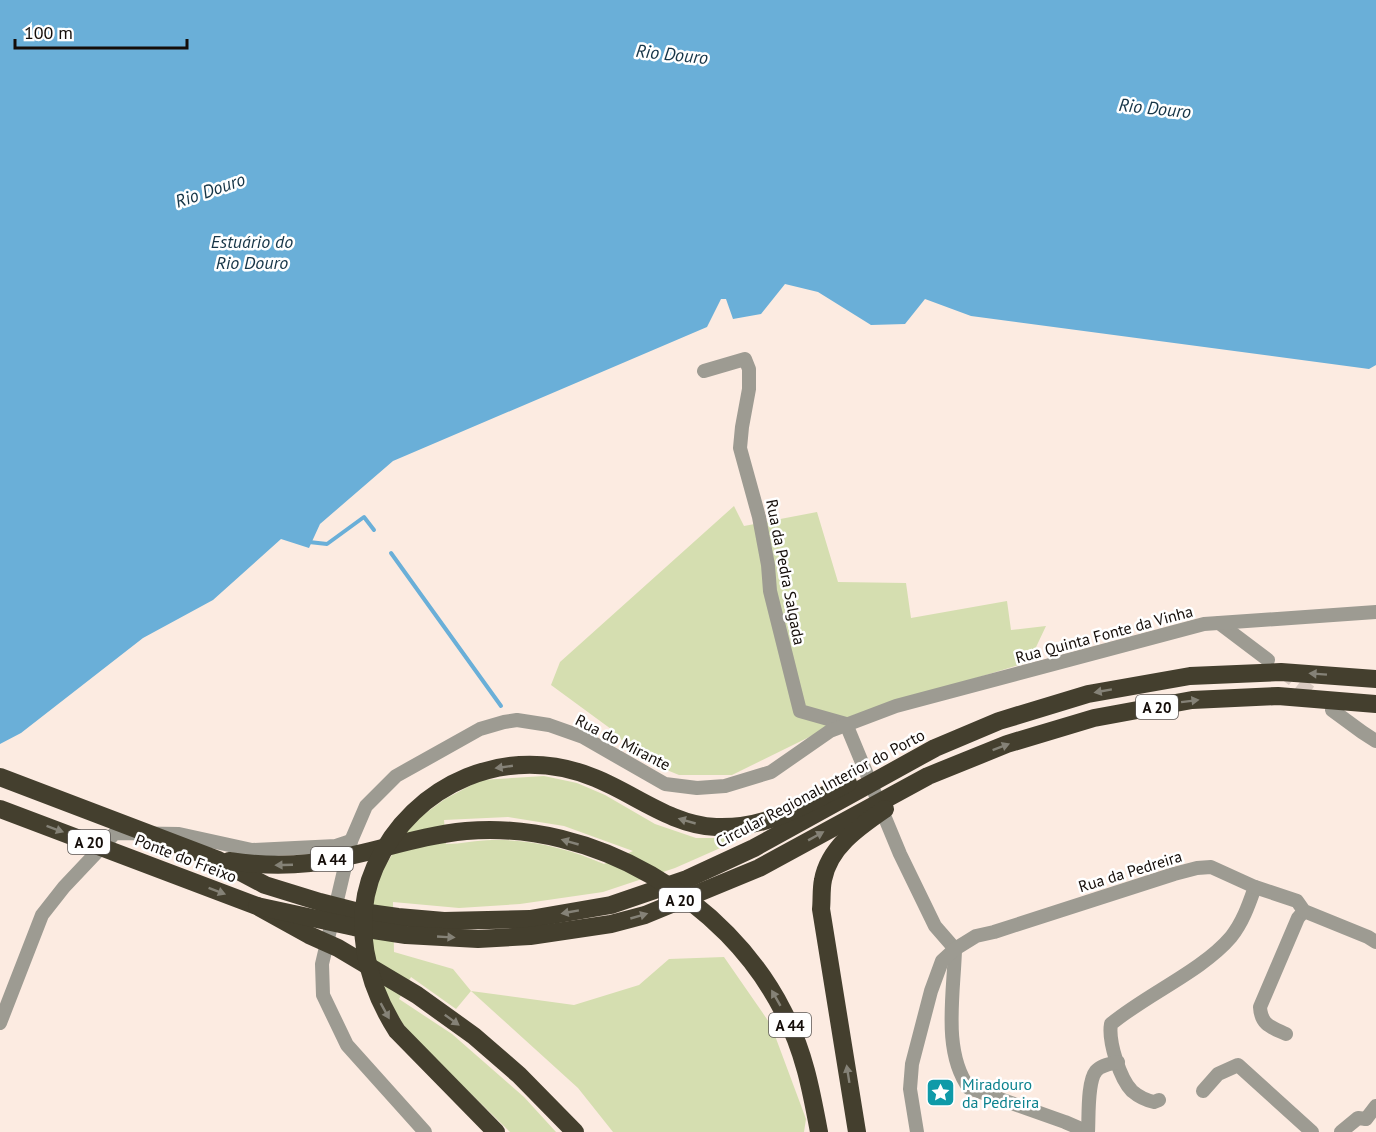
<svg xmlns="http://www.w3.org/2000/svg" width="1376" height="1132" font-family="'PT Sans',sans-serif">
<rect width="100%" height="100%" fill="#fcebe1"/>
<g fill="#d5deb0" fill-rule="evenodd">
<polygon points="734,506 744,526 817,512 838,582 906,583 911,618 1007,601 1011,630 1046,626 1029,662 854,715 732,775 679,775 640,759 611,729 551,685 560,662"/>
<path d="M544 776 577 783 605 795 655 824 696 838H743L675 868 603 892 520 904 459 908 393 902 394 952 453 969 471 991 574 1005 639 985 669 959 724 957 771 1025 806 1119 804 1132H613L578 1088 471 991 456 1009 411 977 399 999 452 1034 524 1097 556 1132H510L410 1034 387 1001 370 949 373 897 382 871 412 823 445 799 481 780ZM508 817 564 826 633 851 604 864C570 849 530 839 492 840 477 840 461 844 446 844L444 820Z"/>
</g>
<polygon fill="#6aafd8" points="0,0 1376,0 1376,365 1369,369 971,316 925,299 905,324 871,325 818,292 785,284 761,314 733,319 726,299 721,299 707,327 393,461 320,524 309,548 281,539 213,600 143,638 21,733 0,744"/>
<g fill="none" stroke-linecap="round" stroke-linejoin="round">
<g stroke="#6aafd8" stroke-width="4">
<polyline points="309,542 327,544 364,517 374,530"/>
<polyline points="391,553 501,706"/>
</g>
<polyline stroke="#d9cac1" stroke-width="14" stroke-dasharray="14 7" stroke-linecap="butt" points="1282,671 1319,699"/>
<g stroke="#9d9b92" stroke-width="14">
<polyline points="704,371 745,359 749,369 749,389 742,427 740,448 759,517 768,565 770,591 800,711 846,724"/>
<polyline points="1219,623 1268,660"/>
<polyline points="1332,710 1362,732 1376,741"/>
<polyline points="846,724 900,854 935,926 955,949"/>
<path d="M955 949C954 993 942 1051 969 1088L1065 1122 1088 1132"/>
<polyline points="0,1023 42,915 64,887 115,833 179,834 252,850 336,846 351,841"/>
<path d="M1286 1034C1271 1027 1261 1025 1260 1007L1298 918 1304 911"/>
<polyline points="1203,1091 1218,1074 1238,1065 1312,1132"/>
<path d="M1159 1100 1154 1102C1145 1100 1139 1097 1132 1091 1120 1079 1108 1041 1111 1024 1147 994 1202 971 1231 937 1243 922 1249 904 1255 887"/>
<polyline points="1366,1119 1376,1106"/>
<polyline points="425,1132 347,1045 323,995 322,964 351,841 366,806 396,776 480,729 504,722 517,720 549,725 583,737 665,784 697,788 725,786 771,772 830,731 896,706 1204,624 1376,612"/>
<polyline points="917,1132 910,1089 912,1064 931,991 942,961 955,949 976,936 994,932 1174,874 1197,868 1211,867 1255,887 1297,901 1304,911 1368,937 1376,942"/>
<path d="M1088 1132C1089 1117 1087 1082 1096 1071 1101 1065 1110 1064 1118 1062"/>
<polyline points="1341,1132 1358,1118 1366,1119"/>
</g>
<g stroke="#443f2e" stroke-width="18">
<polyline points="0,777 218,860 265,885 320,902 355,911 398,917 444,921 530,919 611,905 687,879 754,848 935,748 999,721 1088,694 1190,676 1281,672 1376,679"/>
<polyline points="0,809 257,906 309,935 338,948 417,995 474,1036 519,1075 575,1132"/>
<path d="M229 861C256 865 283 866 310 863 363 857 413 836 466 831 593 820 726 899 783 1011 804 1051 811 1089 819 1132"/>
<polyline points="257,906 354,927 406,935 478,939 530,936 611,924 645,915 759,868 928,776 1007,744 1094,718 1192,700 1278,696 1376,704"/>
<path d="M496 1132 397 1031C366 983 351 921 375 867 413 782 509 742 595 778 635 794 671 825 716 827 766 829 805 805 848 783"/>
<path d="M857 1132 821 909C822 900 821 889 823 880 829 847 859 827 885 809"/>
</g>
</g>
<defs><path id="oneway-solid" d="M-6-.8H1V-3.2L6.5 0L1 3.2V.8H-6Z" transform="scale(1.5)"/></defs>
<g fill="#858277">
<use href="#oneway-solid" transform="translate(1318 674) rotate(-176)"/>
<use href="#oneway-solid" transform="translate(1103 691) rotate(170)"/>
<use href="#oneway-solid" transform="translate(1190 701) rotate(-7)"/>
<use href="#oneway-solid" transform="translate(1001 747) rotate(-21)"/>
<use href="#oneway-solid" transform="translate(504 767) rotate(172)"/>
<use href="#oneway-solid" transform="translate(687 821) rotate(-164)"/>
<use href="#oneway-solid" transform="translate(55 829) rotate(20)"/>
<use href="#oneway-solid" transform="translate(816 836) rotate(-29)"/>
<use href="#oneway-solid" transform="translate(570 842) rotate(-164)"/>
<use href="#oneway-solid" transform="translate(284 865) rotate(178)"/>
<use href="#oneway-solid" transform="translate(217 891) rotate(21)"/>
<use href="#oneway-solid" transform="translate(570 912) rotate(170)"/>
<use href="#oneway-solid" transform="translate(639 916) rotate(-16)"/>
<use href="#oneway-solid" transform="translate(446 937) rotate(3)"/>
<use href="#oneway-solid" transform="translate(776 998) rotate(-120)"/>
<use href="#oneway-solid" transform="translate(385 1011) rotate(61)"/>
<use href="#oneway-solid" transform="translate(452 1020) rotate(36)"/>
<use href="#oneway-solid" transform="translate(848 1074) rotate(-99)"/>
</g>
<defs>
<symbol id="sight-square" viewBox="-11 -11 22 22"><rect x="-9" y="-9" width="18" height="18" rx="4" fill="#0f9aa8" stroke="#fff"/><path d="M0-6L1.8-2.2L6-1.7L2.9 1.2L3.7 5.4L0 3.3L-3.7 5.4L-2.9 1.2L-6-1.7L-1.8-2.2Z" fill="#fff"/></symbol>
</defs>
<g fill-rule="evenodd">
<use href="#sight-square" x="924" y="1076" width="33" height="33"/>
</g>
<g text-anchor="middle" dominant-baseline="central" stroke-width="5" stroke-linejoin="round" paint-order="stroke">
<g fill="#fff" stroke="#5a5653" stroke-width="1.5">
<rect x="1136" y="695" width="42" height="24" rx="4.5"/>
<rect x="68" y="830" width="42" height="24" rx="4.5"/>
<rect x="311" y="847" width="42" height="24" rx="4.5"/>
<rect x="659" y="888" width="42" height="24" rx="4.5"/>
<rect x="769" y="1013" width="42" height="24" rx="4.5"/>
</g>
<g font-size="15" font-weight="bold" fill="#140d09">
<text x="1157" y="707">A 20</text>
<text x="89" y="842">A 20</text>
<text x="332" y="859">A 44</text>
<text x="680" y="900">A 20</text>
<text x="790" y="1025">A 44</text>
</g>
<g font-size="16" fill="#140d09" stroke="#fff">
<text transform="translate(786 572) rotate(79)">Rua da Pedra Salgada</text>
<text transform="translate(1104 634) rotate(-15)">Rua Quinta Fonte da Vinha</text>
<text transform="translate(623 742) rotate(27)">Rua do Mirante</text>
<text transform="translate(820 788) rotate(-28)">Circular Regional Interior do Porto</text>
<text transform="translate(186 858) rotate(21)">Ponte do Freixo</text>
<text transform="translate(1130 871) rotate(-17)">Rua da Pedreira</text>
</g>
<g font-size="16" fill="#0d838f" stroke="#fff" text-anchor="start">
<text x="962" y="1084">Miradouro<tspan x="962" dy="18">da Pedreira</tspan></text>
</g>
<g font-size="18" font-style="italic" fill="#163547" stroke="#fff">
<text transform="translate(672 54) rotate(6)">Rio Douro</text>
<text transform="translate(1155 108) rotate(6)">Rio Douro</text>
<text transform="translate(210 190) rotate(-19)">Rio Douro</text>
<text x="252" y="241">Estuário do<tspan x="252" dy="21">Rio Douro</tspan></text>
</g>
</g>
<path d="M15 39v9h172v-9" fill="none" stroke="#140d09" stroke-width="3"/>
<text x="24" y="39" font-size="18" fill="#140d09" stroke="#ffffff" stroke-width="4.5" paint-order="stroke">100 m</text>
</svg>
